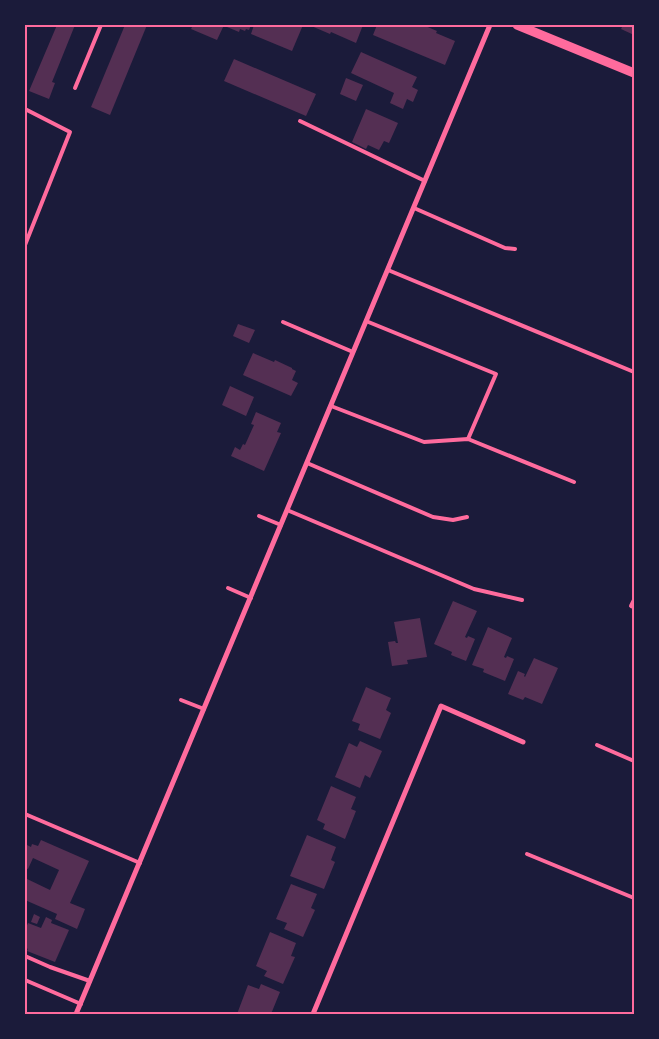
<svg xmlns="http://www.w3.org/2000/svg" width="659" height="1039" font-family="'Times New Roman',serif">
<rect width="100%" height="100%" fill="#1b1b3a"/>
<g fill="#542f53">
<polygon points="57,25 75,25 52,82 55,83 49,99 29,91"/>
<polygon points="125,25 147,25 110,115 91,107"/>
<polygon points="193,25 224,25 217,40 191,29"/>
<polygon points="227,25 251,25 249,30 246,29 245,31 240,29 239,32 227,27"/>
<polygon points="254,25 303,25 292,51 251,34"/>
<polygon points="309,25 363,25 356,43 331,32 330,34"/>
<polygon points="377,25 423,25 437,31 436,33 455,41 445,65 373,35"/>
<polygon points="623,25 634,25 634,35 621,29"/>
<polygon points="361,52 417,77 412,87 418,90 413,102 407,99 403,109 390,103 394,93 351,73"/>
<polygon points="234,59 316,94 306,116 224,81"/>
<polygon points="346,78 363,85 356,101 340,94"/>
<polygon points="366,109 398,123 389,143 384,141 379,150 368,145 366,149 352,142"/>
<polygon points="238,324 255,330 249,343 233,336"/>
<polygon points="253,353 274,362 275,360 292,368 292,369 296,371 292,380 298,383 291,396 243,375"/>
<polygon points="230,386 254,397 246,416 222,405"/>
<polygon points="256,412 281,423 277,432 281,433 264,471 231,456 235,447 240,450 243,444 245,445 254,425 251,424"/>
<polygon points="453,601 477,611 465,637 467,638 468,636 475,639 466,661 451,655 452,652 434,644"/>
<polygon points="420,618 427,657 407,660 408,664 392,666 388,642 395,641 396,643 398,643 394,622"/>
<polygon points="488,627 512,638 504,657 506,658 507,656 514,659 505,681 483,672 484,669 472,665"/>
<polygon points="534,658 558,668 542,704 525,697 523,700 508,694 518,671 525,674 524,676 525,677"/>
<polygon points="366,687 391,698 386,710 391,713 380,739 358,730 360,724 352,721"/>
<polygon points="360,741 382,751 370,778 365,775 360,788 335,777 349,743 357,747"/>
<polygon points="331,786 356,797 351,809 356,811 345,839 323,829 325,824 317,820"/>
<polygon points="307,835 336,847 331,860 335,862 324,889 290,876"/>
<polygon points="41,840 89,861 70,903 85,909 77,929 55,919 57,914 25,900 25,878 50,890 59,870 33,858 28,869 25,868 25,844 31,847 32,844 38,846"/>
<polygon points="291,884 317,894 311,908 315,910 303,937 284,929 287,923 276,919"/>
<polygon points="34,914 40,917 37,924 31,922"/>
<polygon points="46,917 52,920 51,923 69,930 55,962 27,951 28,949 25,947 25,930 28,923 41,928"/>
<polygon points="270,932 296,943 291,956 295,957 283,984 264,976 267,971 256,966"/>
<polygon points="261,984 280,992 271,1014 237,1014 248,985 259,989"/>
</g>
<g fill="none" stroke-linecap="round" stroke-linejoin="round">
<g stroke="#ff6b9d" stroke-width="4">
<polyline points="75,88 101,25"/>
<polyline points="25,109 70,132 25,245"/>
<polyline points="300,121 425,181"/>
<polyline points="414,208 505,248 515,249"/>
<polyline points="388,270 634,372"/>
<polyline points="366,321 496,374 468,439"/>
<polyline points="283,322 353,352"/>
<polyline points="331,406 424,442 468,439 574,482"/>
<polyline points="307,463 433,517 453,520 467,517"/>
<polyline points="287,510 474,589 522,600"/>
<polyline points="259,516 281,525"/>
<polyline points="228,588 251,598"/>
<polyline points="634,600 631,606 634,607"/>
<polyline points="181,700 204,709"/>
<polyline points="597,745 634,761"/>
<polyline points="25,814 140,863"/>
<polyline points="527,854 634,898"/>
<polyline points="25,956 50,967 90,981"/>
<polyline points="25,980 81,1004"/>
</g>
<g stroke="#ff6b9d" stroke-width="5">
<polyline points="76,1014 490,25"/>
<polyline points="313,1014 441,706 523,742"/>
</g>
<polyline stroke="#ff6b9d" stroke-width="9" points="517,25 634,73"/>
</g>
<rect width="659" height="1039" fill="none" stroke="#1b1b3a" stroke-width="52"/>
<rect x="26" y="26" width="607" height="987" fill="none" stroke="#ff6b9d" stroke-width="2"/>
</svg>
